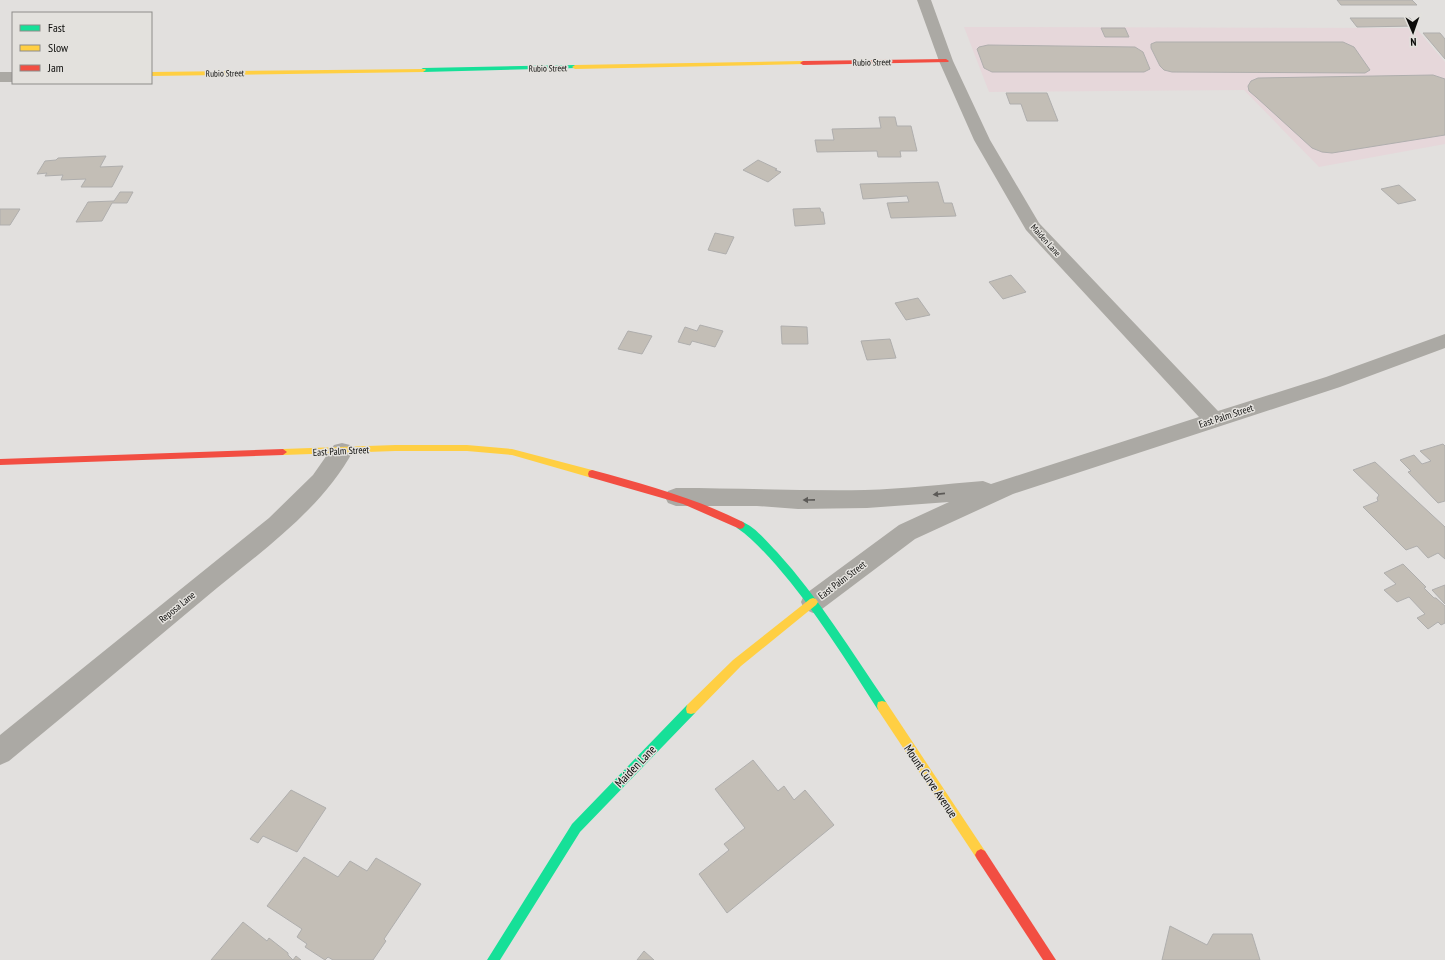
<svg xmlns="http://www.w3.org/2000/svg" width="1445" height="960" font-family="'PT Sans Narrow',sans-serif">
<rect width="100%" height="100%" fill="#e2e0de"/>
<polygon fill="#e6d7da" points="964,27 1416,28 1445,62 1445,144 1319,167 1244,90 989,92"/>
<g fill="#c3beb6" stroke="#afaead">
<polygon points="1337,0 1412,0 1417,5 1341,5"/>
<polygon points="1350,18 1410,18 1417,26 1357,27"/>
<polygon points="1101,28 1125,28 1129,37 1105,37"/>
<polygon points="1423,33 1440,33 1445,39 1445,59"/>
<polygon points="1156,42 1343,42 1354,47 1370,70 1365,73 1172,72 1164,70 1160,66 1151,48 1151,44"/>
<polygon points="988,45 1135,47 1143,52 1150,69 1144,72 992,72 984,68 977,49 979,47"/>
<polygon points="1433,75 1445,79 1445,135 1332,153 1322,152 1312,148 1256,97 1249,91 1248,86 1251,81 1258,78"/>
<polygon points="1006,93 1047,93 1058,121 1027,121 1021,104 1010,104"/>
<polygon points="879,117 895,117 897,126 911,126 917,151 900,151 901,157 878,157 877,151 817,152 815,140 834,140 832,129 881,128"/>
<polygon points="106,156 100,167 123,166 112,187 81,187 86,179 61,180 63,175 45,176 47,173 37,174 45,161 56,160 58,158"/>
<polygon points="758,160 777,169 775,170 781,172 768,182 743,170"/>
<polygon points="938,182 944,203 952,203 956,216 891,218 887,203 909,202 907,196 863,199 860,184"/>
<polygon points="1399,185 1416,200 1398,204 1381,189"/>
<polygon points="120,192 133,192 127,203 112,203 102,221 76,222 88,202 114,201"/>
<polygon points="820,208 821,212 823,212 825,224 795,226 793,209"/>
<polygon points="0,209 20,209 10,225 0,225"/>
<polygon points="715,233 734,237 726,254 708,250"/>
<polygon points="1011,275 1026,292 1003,299 989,282"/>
<polygon points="918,298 930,315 906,320 895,303"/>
<polygon points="700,325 723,331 715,347 692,341 690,345 678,342 685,327 697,331"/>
<polygon points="781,326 807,327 808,344 782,344"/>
<polygon points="628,331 652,336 642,354 618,349"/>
<polygon points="890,339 896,358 867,360 861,341"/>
<polygon points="1443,444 1445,446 1445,501 1438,503 1408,472 1411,471 1400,460 1414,455 1422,464 1431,461 1420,451"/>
<polygon points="1375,462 1445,527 1445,559 1438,553 1428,558 1417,546 1406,550 1363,507 1378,501 1377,498 1379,495 1353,470"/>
<polygon points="1403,564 1426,587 1424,588 1434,598 1436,598 1445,606 1445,623 1441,625 1438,622 1428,629 1417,618 1425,614 1409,597 1397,602 1384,590 1396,584 1384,573"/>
<polygon points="1445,585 1445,604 1432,590"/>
<polygon points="753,760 778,791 784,786 794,800 805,790 834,825 727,913 699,874 729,850 724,844 745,828 715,789"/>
<polygon points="291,790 326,808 297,852 263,836 258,843 250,839"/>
<polygon points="304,857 338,877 350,861 367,871 376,858 421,884 384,939 386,941 373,960 333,960 328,957 325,960 305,947 307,944 297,937 302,929 267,906"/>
<polygon points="243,922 267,941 269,938 288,953 288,955 293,960 296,956 301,960 211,960"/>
<polygon points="1170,926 1207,945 1213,934 1252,934 1260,960 1162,960"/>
<polygon points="644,951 654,960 637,960"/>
</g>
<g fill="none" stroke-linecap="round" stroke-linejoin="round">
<g fill="#aba9a4" fill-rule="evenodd">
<path d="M917 0H931L953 61 990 140 1039 223 1218 411 1326 377 1445 334V348L1340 387 1013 494 915 539 822 609 813 613 804 609 801 602 804 595 899 525 949 502 867 508 798 509 757 506H676L668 503 665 497 668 491 676 488C739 488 802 491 865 490 904 489 944 484 983 481L991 484 1199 417 1026 230 974 140 939 61Z"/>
<rect x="0" y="72" width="13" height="10"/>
<path d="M342 443 350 445 353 451C321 511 256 555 205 598 140 652 75 707 9 761L0 765V735L269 518 313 475 334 445Z"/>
</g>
<g fill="#16e098" fill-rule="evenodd">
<polygon points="575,65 578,67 577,68 423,72 420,70 423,68"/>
<path d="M740 521C755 526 766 541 777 552 819 598 851 651 886 702L887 706 886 710 882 711 878 710C846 660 815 610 776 565 764 552 752 538 737 528L735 525 737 522Z"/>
<polygon points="691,704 695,705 696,709 695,713 580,832 500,960 487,960 572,824 687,705"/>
</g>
<g fill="#ffcf43" fill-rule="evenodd">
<polygon points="803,61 805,62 805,64 575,69 572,67 575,65"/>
<polygon points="425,69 426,70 423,72 151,76 151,72"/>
<polygon points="395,445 467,445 512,449 592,470 595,471 596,474 595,477 592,478 512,455 467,451 395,451 283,455 279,452 283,449"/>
<polygon points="813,598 816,599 818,602 816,605 741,666 695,713 691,714 687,713 686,709 687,705 733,660 810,599"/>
<polygon points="882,701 886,702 985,851 987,855 985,859 981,861 977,859 878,710 877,706 878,702"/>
</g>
<g fill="#f24e42" fill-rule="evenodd">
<polygon points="946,59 949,61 948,62 803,65 800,63 803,61"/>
<polygon points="283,449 287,452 283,455 0,465 0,459"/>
<path d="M592 470C644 484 695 498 743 522L745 525 743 528 740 529 683 504 589 477 588 474 589 471Z"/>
<polygon points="981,849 985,851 1056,960 1043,960 977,859 975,855 977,851"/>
</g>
</g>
<defs><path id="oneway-solid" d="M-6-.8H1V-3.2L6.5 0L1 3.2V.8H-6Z"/></defs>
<g fill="#5c5a57">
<use href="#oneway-solid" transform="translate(939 494) rotate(174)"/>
<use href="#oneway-solid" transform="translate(809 500) rotate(179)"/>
</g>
<g text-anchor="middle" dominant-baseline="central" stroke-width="3" stroke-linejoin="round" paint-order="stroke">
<g font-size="9" fill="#0c0c0a" stroke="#e3e1dd">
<text transform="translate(872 62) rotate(-1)">Rubio Street</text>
<text transform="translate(548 68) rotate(-1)">Rubio Street</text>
<text transform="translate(225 73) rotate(-1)">Rubio Street</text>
<text transform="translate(1046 240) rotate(48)">Maiden Lane</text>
</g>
<g font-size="10" fill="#0c0c0a" stroke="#e3e1dd">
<text transform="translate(1226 416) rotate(-18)">East Palm Street</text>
<text transform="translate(341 451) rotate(-3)">East Palm Street</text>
<text transform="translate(842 580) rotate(-37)">East Palm Street</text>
<text transform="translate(177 607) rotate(-39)">Reposa Lane</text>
</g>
<g font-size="12" fill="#0c0c0a" stroke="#e3e1dd">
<text transform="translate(635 766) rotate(-46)">Maiden Lane</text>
<text transform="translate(931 781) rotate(56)">Mount Curve Avenue</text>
</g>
</g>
<rect x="12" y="12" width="140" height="72" fill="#e3e1dd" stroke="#8d8c89"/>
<rect x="20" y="25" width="20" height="6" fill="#16e098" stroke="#8d8c89"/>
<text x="48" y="32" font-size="12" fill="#0c0c0a">Fast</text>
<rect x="20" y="45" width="20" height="6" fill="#ffcf43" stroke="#8d8c89"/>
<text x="48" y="52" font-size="12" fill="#0c0c0a">Slow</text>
<rect x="20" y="65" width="20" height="6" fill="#f24e42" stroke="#8d8c89"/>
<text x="48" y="72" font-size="12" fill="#0c0c0a">Jam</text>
<g transform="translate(1413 32) rotate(178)" stroke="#e3e1dd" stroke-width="3" paint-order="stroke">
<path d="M0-3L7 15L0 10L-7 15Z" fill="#0c0c0a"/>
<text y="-6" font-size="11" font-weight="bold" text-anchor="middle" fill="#0c0c0a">N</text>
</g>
</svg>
